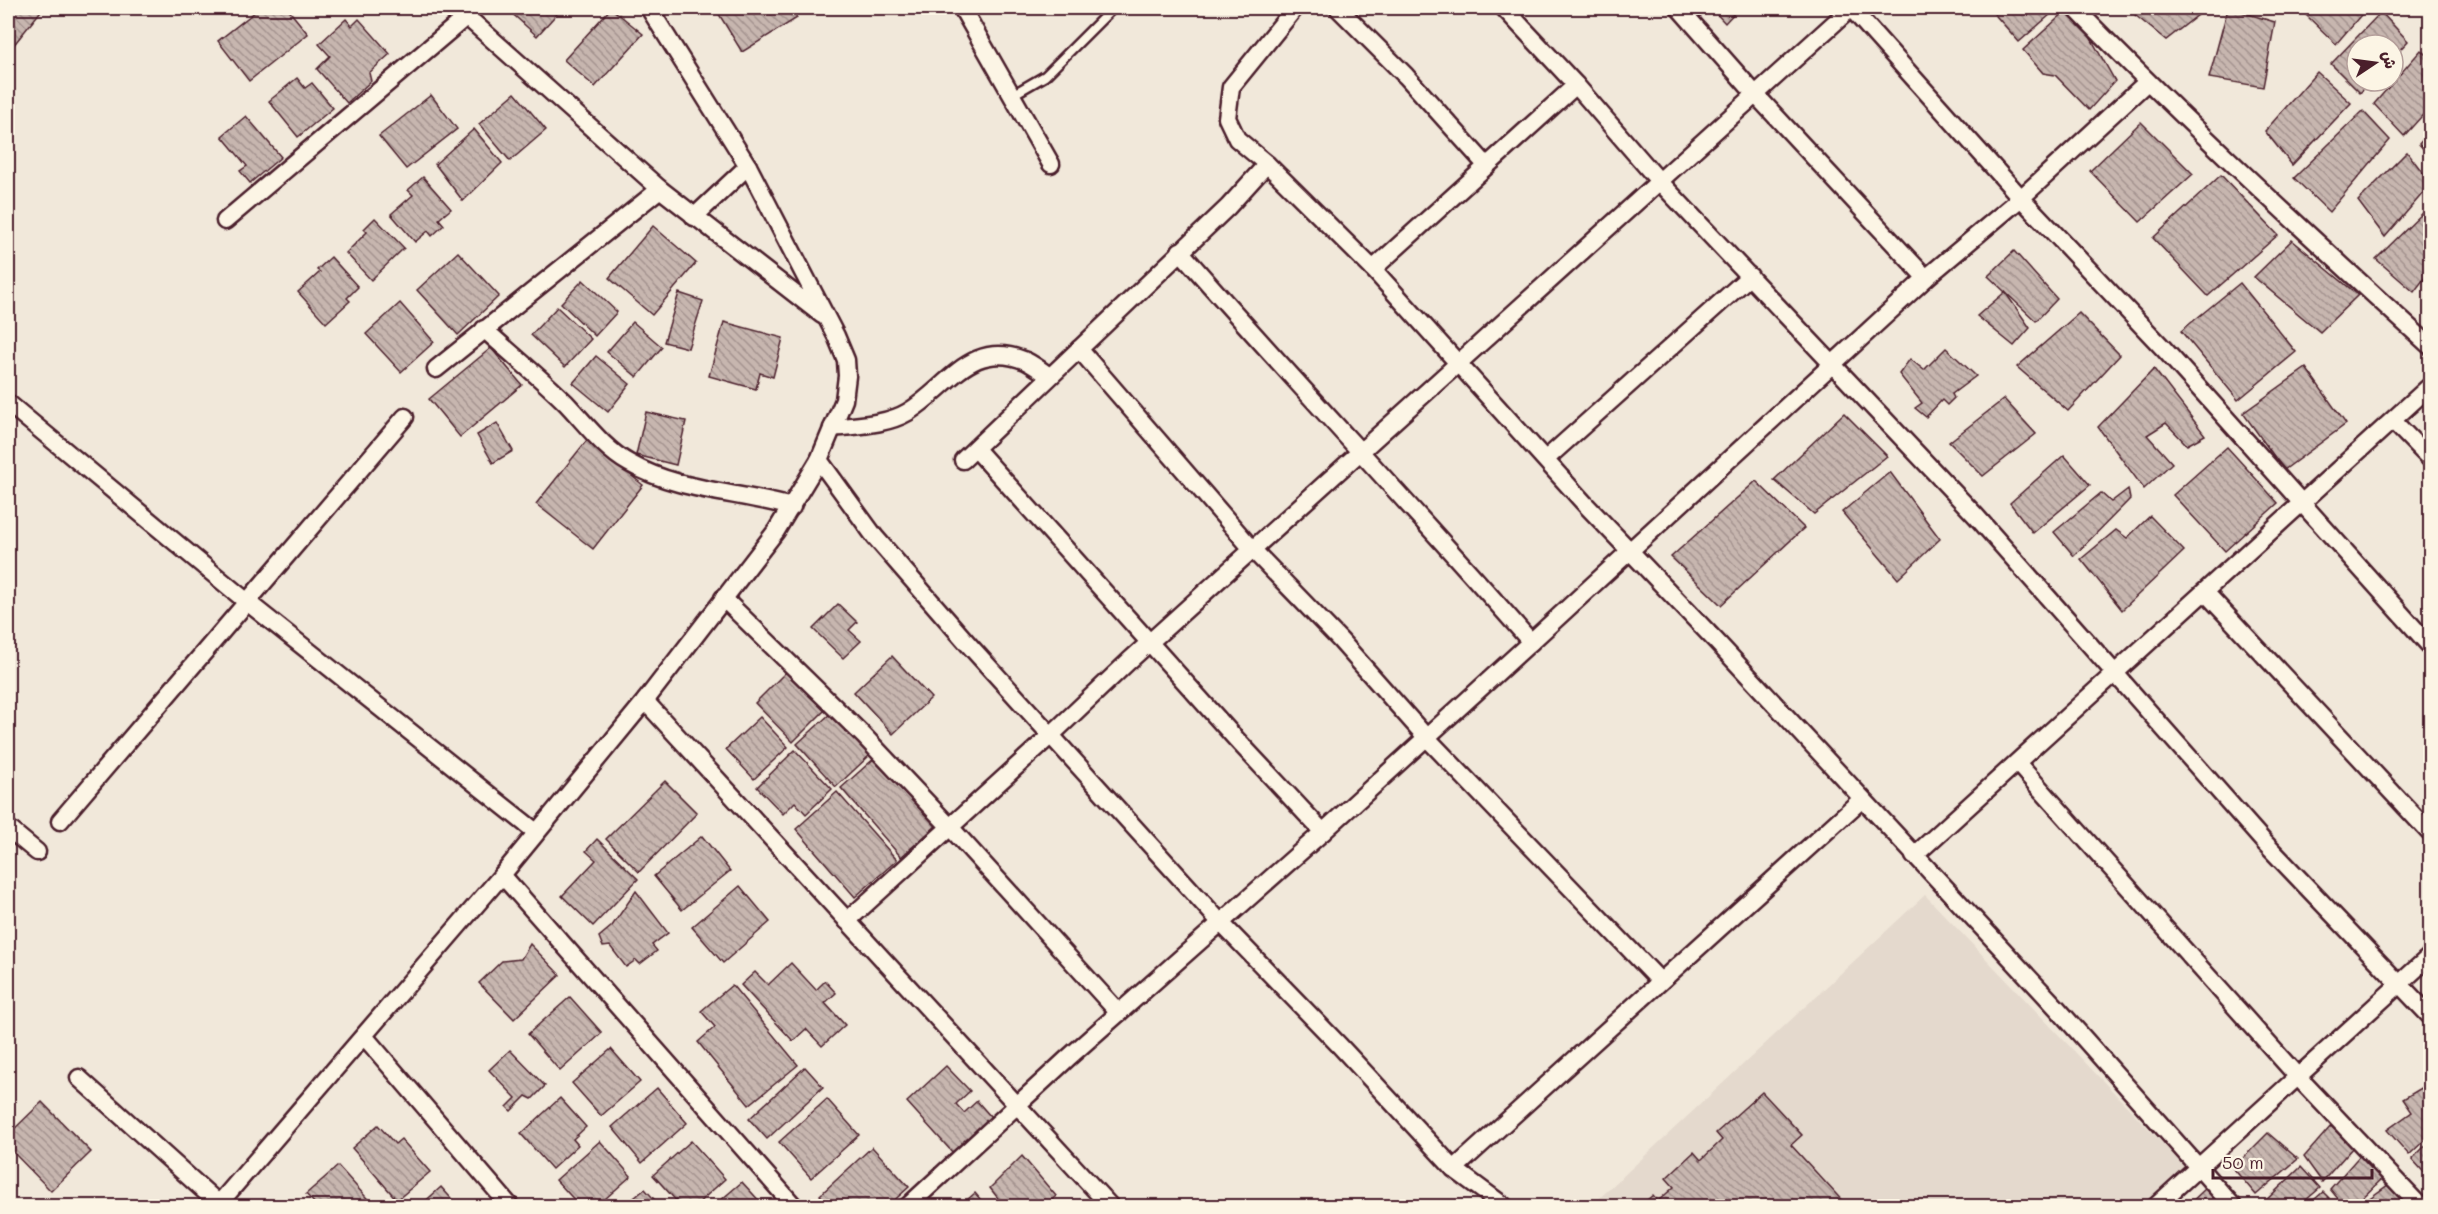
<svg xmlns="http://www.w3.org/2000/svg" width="2438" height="1214" font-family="Mali,'Playpen Sans Arabic',sans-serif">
<defs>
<pattern id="building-back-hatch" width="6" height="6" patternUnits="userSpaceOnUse" patternTransform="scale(1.5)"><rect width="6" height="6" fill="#c7b6af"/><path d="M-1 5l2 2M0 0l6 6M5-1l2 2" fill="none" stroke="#a4938f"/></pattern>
</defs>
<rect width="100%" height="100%" fill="#f1e8da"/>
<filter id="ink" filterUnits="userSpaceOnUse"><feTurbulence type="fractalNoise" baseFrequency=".0167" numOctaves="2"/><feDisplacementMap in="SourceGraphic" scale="12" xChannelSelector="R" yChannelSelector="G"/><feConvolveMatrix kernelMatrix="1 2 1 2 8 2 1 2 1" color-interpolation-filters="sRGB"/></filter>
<g filter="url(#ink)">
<polygon fill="#e4d9cd" points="1925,895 2187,1169 2147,1206 1591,1206"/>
<g fill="url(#building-back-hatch)" stroke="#4a1f2b" stroke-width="1.5">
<polygon points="8,8 37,8 41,11 8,52"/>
<polygon points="260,8 287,8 308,34 249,81 218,41"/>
<polygon points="506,8 562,8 537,36"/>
<polygon points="611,8 643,34 595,87 564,60"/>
<polygon points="722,8 790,8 797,18 742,52 717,11"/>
<polygon points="1711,8 1739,8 1725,23"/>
<polygon points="1989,8 2046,8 2051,14 2019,42"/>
<polygon points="2142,8 2207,8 2166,40 2135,15"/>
<polygon points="2228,8 2275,22 2263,87 2209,78"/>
<polygon points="2311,8 2367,8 2336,44 2305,14"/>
<polygon points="2067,10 2085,28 2115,81 2089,110 2055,75 2043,73 2023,50"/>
<polygon points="2381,12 2408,41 2393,57 2393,45 2357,45 2357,81 2371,81 2360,93 2331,64"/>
<polygon points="346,19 352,26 359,19 390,54 369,73 371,81 347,103 317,69 330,56 319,44"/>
<polygon points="2421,50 2430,59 2430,107 2404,136 2374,104"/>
<polygon points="2317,72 2351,103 2292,165 2265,131"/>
<polygon points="297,78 305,88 312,83 333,108 298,137 269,101"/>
<polygon points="515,93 546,130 510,161 479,124"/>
<polygon points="431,95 457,129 406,169 379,136"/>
<polygon points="2363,111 2390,140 2329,212 2294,178"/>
<polygon points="246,116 281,157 250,183 240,171 247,166 222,136"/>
<polygon points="2141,122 2193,174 2140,222 2090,171"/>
<polygon points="474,129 502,163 463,201 435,164"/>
<polygon points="2430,131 2430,157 2419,144"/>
<polygon points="2407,152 2430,182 2430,185 2385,237 2358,201"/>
<polygon points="2221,175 2278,235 2208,296 2153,238"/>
<polygon points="423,177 451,209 439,219 444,225 432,236 428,231 415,242 391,214 413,195 408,190"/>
<polygon points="2430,206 2430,271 2414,292 2376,259"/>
<polygon points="375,218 404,248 371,280 346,253 367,232 364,229"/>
<polygon points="653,226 696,263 652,315 609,278"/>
<polygon points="2292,240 2358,295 2320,332 2254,277"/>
<polygon points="2014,251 2057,299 2036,321 1988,276"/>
<polygon points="458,252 499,296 458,335 417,290"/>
<polygon points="331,257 358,287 347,298 350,301 326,323 298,292 320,272 317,270"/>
<polygon points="583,280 617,312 595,336 561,303"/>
<polygon points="2240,283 2296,352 2238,400 2181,331"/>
<polygon points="2005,292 2030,328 2014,346 1977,316"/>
<polygon points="679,293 703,301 688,348 664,342"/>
<polygon points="400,303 434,342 401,372 366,334"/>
<polygon points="557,307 591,339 565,367 531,335"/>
<polygon points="2079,313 2120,355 2068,411 2017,367"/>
<polygon points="633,322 662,347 637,377 607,352"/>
<polygon points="724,322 783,338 773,377 760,373 756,389 709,376"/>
<polygon points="491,348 522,385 460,437 429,399"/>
<polygon points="1946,348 1976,376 1952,394 1954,398 1947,405 1942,400 1926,417 1915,408 1922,403 1899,374 1910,359 1924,370"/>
<polygon points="596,356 630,384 608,412 573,383"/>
<polygon points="2306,368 2346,424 2284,470 2243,413"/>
<polygon points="2154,369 2205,435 2187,445 2166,423 2147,435 2172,463 2144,489 2098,427"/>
<polygon points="2004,399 2036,434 1983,476 1949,442"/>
<polygon points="646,412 686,421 676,465 636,455"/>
<polygon points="1844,413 1887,456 1814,514 1774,480"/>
<polygon points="497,423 513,451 493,463 477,435"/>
<polygon points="587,440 643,485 593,549 536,504"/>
<polygon points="2227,447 2278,503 2225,551 2173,495"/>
<polygon points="2064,455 2090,485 2033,533 2010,503"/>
<polygon points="1890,472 1940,539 1898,579 1842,512"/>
<polygon points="1756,481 1804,528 1721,605 1671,557"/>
<polygon points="2128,489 2130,499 2074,556 2054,532 2101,493 2111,502"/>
<polygon points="2150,516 2184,551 2122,610 2081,559 2116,530 2127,538"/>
<polygon points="838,604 857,622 849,630 861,641 843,658 813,629"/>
<polygon points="892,656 931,698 893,734 854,692"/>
<polygon points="790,668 828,707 793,742 755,703"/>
<polygon points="831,713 870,755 836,787 797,744"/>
<polygon points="760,717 788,747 754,779 726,749"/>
<polygon points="795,750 832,789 806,814 795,802 783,814 757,787"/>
<polygon points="877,756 937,825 901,857 841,788"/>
<polygon points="665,781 697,813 639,872 606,839"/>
<polygon points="837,792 897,860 855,897 796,829"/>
<polygon points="702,836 730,871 682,910 654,876"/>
<polygon points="597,839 638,879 593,926 562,896 596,860 586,851"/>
<polygon points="740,886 770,922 723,963 692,927"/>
<polygon points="636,891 668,933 652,945 657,951 640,964 636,960 626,967 610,946 603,947 599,937 612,926"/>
<polygon points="530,944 560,975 514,1019 479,983 502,961 521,959"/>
<polygon points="791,963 816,990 825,981 836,993 825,1003 845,1025 822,1046 806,1029 793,1041 741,985 755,972 768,985"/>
<polygon points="732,985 798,1065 749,1105 698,1042 715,1027 701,1011"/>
<polygon points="570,997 602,1033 560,1071 528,1034"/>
<polygon points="611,1049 640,1082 601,1116 572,1083"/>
<polygon points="510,1050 545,1086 532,1099 526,1096 511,1111 507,1107 516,1098 489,1070"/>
<polygon points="946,1066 970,1091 956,1104 964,1113 977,1101 991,1117 953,1153 907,1102"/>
<polygon points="805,1067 823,1087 767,1139 749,1119"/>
<polygon points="2423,1087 2430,1098 2430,1125 2428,1126 2430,1135 2409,1155 2387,1130 2412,1112 2403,1099"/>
<polygon points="657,1088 687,1123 642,1163 612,1127"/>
<polygon points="1762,1092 1802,1135 1791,1145 1847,1206 1640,1206 1653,1195 1658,1201 1674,1187 1666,1178 1694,1152 1701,1160 1722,1140 1716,1133"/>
<polygon points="560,1098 586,1127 573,1139 578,1145 552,1169 521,1134"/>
<polygon points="827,1099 859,1135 811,1178 779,1142"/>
<polygon points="42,1102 91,1152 51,1191 8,1147 8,1135"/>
<polygon points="378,1125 395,1144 401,1139 430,1172 397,1200 352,1148"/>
<polygon points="2331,1126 2353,1147 2322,1182 2304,1157"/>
<polygon points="2268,1133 2298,1159 2256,1195 2233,1168"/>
<polygon points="600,1141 631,1176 597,1206 580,1206 556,1180"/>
<polygon points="691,1141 725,1179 695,1206 681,1206 653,1175"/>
<polygon points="2430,1141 2430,1179 2412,1159"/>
<polygon points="872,1147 909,1187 888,1206 831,1206 820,1195"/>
<polygon points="2362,1153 2384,1177 2354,1206 2344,1206 2330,1189"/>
<polygon points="1022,1156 1056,1196 1046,1206 1004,1206 990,1188"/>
<polygon points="338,1166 374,1206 317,1206 306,1194"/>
<polygon points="2301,1167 2320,1188 2299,1206 2265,1206 2262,1204"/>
<polygon points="2395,1180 2405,1201 2400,1206 2360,1205"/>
<polygon points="742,1182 764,1206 714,1206"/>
<polygon points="441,1187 458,1206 420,1206"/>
<polygon points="2206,1188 2223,1206 2187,1206"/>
<polygon points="645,1189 660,1206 624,1206"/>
<polygon points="2323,1192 2337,1206 2307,1206"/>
<polygon points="975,1193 986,1206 960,1206"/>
</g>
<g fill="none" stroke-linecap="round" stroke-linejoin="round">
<defs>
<polyline id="lane" points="1012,95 1045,76 1113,8"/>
<g id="street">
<polyline points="457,8 660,189 822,315"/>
<polyline points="962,8 1051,164"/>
<polyline points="1295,8 1231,87 1227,118 1237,139 1267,164 1373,269 1585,504 1717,642 2057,1008 2233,1206"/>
<polyline points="1338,8 1406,76 1486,165"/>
<polyline points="1504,8 1576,85 1659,181 1976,516 2264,842 2430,1016"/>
<polyline points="1679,8 1755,94 1926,278"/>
<polyline points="1851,8 2021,198 2164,349 2430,646"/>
<path d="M2075 8C2189 125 2309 236 2430 346"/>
<polyline points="694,217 748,166"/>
<polyline points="225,221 467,16"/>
<path d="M1180 251C1295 383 1416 510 1531 642"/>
<polyline points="1373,269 1576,85"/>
<path d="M484 329C511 354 540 377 566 403 585 423 604 449 629 463 677 491 739 492 792 507"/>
<polyline points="1079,349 1253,550 1340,640 1426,737 1660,981"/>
<polyline points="436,369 660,189"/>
<polyline points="8,403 246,601 536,832"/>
<polyline points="2393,421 2430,459"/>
<path d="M832 428C857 425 886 425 908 412 949 387 971 338 1026 361 1034 365 1042 371 1049 376"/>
<polyline points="976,449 1237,740 1323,832"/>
<polyline points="1546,459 1750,276"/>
<polyline points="819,460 875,537 969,645 1221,923 1340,1046 1454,1169 1504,1206"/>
<polyline points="963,460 1228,207 1267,164"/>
<polyline points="2205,592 2430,833"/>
<polyline points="723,598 864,736 950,827 1119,1013"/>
<polyline points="645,701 1110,1206"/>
<polyline points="2018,764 2298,1077 2420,1206"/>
<polyline points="60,821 405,417"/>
<polyline points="8,828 37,852"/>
<polyline points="1914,856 2430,386"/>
<polyline points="502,875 794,1206"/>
<polyline points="847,921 1051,735 1129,661 1851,8"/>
<polyline points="364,1036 510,1206"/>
<polyline points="79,1078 219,1204"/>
<polyline points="1454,1169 1862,799"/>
<polyline points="217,1206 502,875 645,701 776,531 819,460 844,400 847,376 846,360 836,336 748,166 649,8"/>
<polyline points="908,1206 1068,1058 1323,832 1531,642 1926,278 2021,198 2147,82"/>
<polyline points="2156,1206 2430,956"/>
</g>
</defs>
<use href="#lane" stroke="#4a1f2b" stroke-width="13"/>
<use href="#street" stroke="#4a1f2b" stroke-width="21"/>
<use href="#lane" stroke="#fcf5e5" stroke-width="8"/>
<use href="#street" stroke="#fcf5e5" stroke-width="16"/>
</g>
</g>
<rect width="2438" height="1214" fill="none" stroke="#fcf5e5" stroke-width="30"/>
<rect x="15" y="15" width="2408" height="1184" fill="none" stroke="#4a1f2b" stroke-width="2" filter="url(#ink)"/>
<g transform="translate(2375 63) rotate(77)"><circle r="28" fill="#fcf5e5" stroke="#b59f9b" stroke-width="1.5"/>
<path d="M0-4.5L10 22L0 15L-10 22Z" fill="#4a1f2b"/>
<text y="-9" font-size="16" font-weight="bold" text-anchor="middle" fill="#4a1f2b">ش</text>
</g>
<path d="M2213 1169v9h159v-9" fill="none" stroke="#4a1f2b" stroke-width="3"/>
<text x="2222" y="1169" font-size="18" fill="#4a1f2b" stroke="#fcf5e5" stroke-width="4.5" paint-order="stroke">50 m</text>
</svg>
